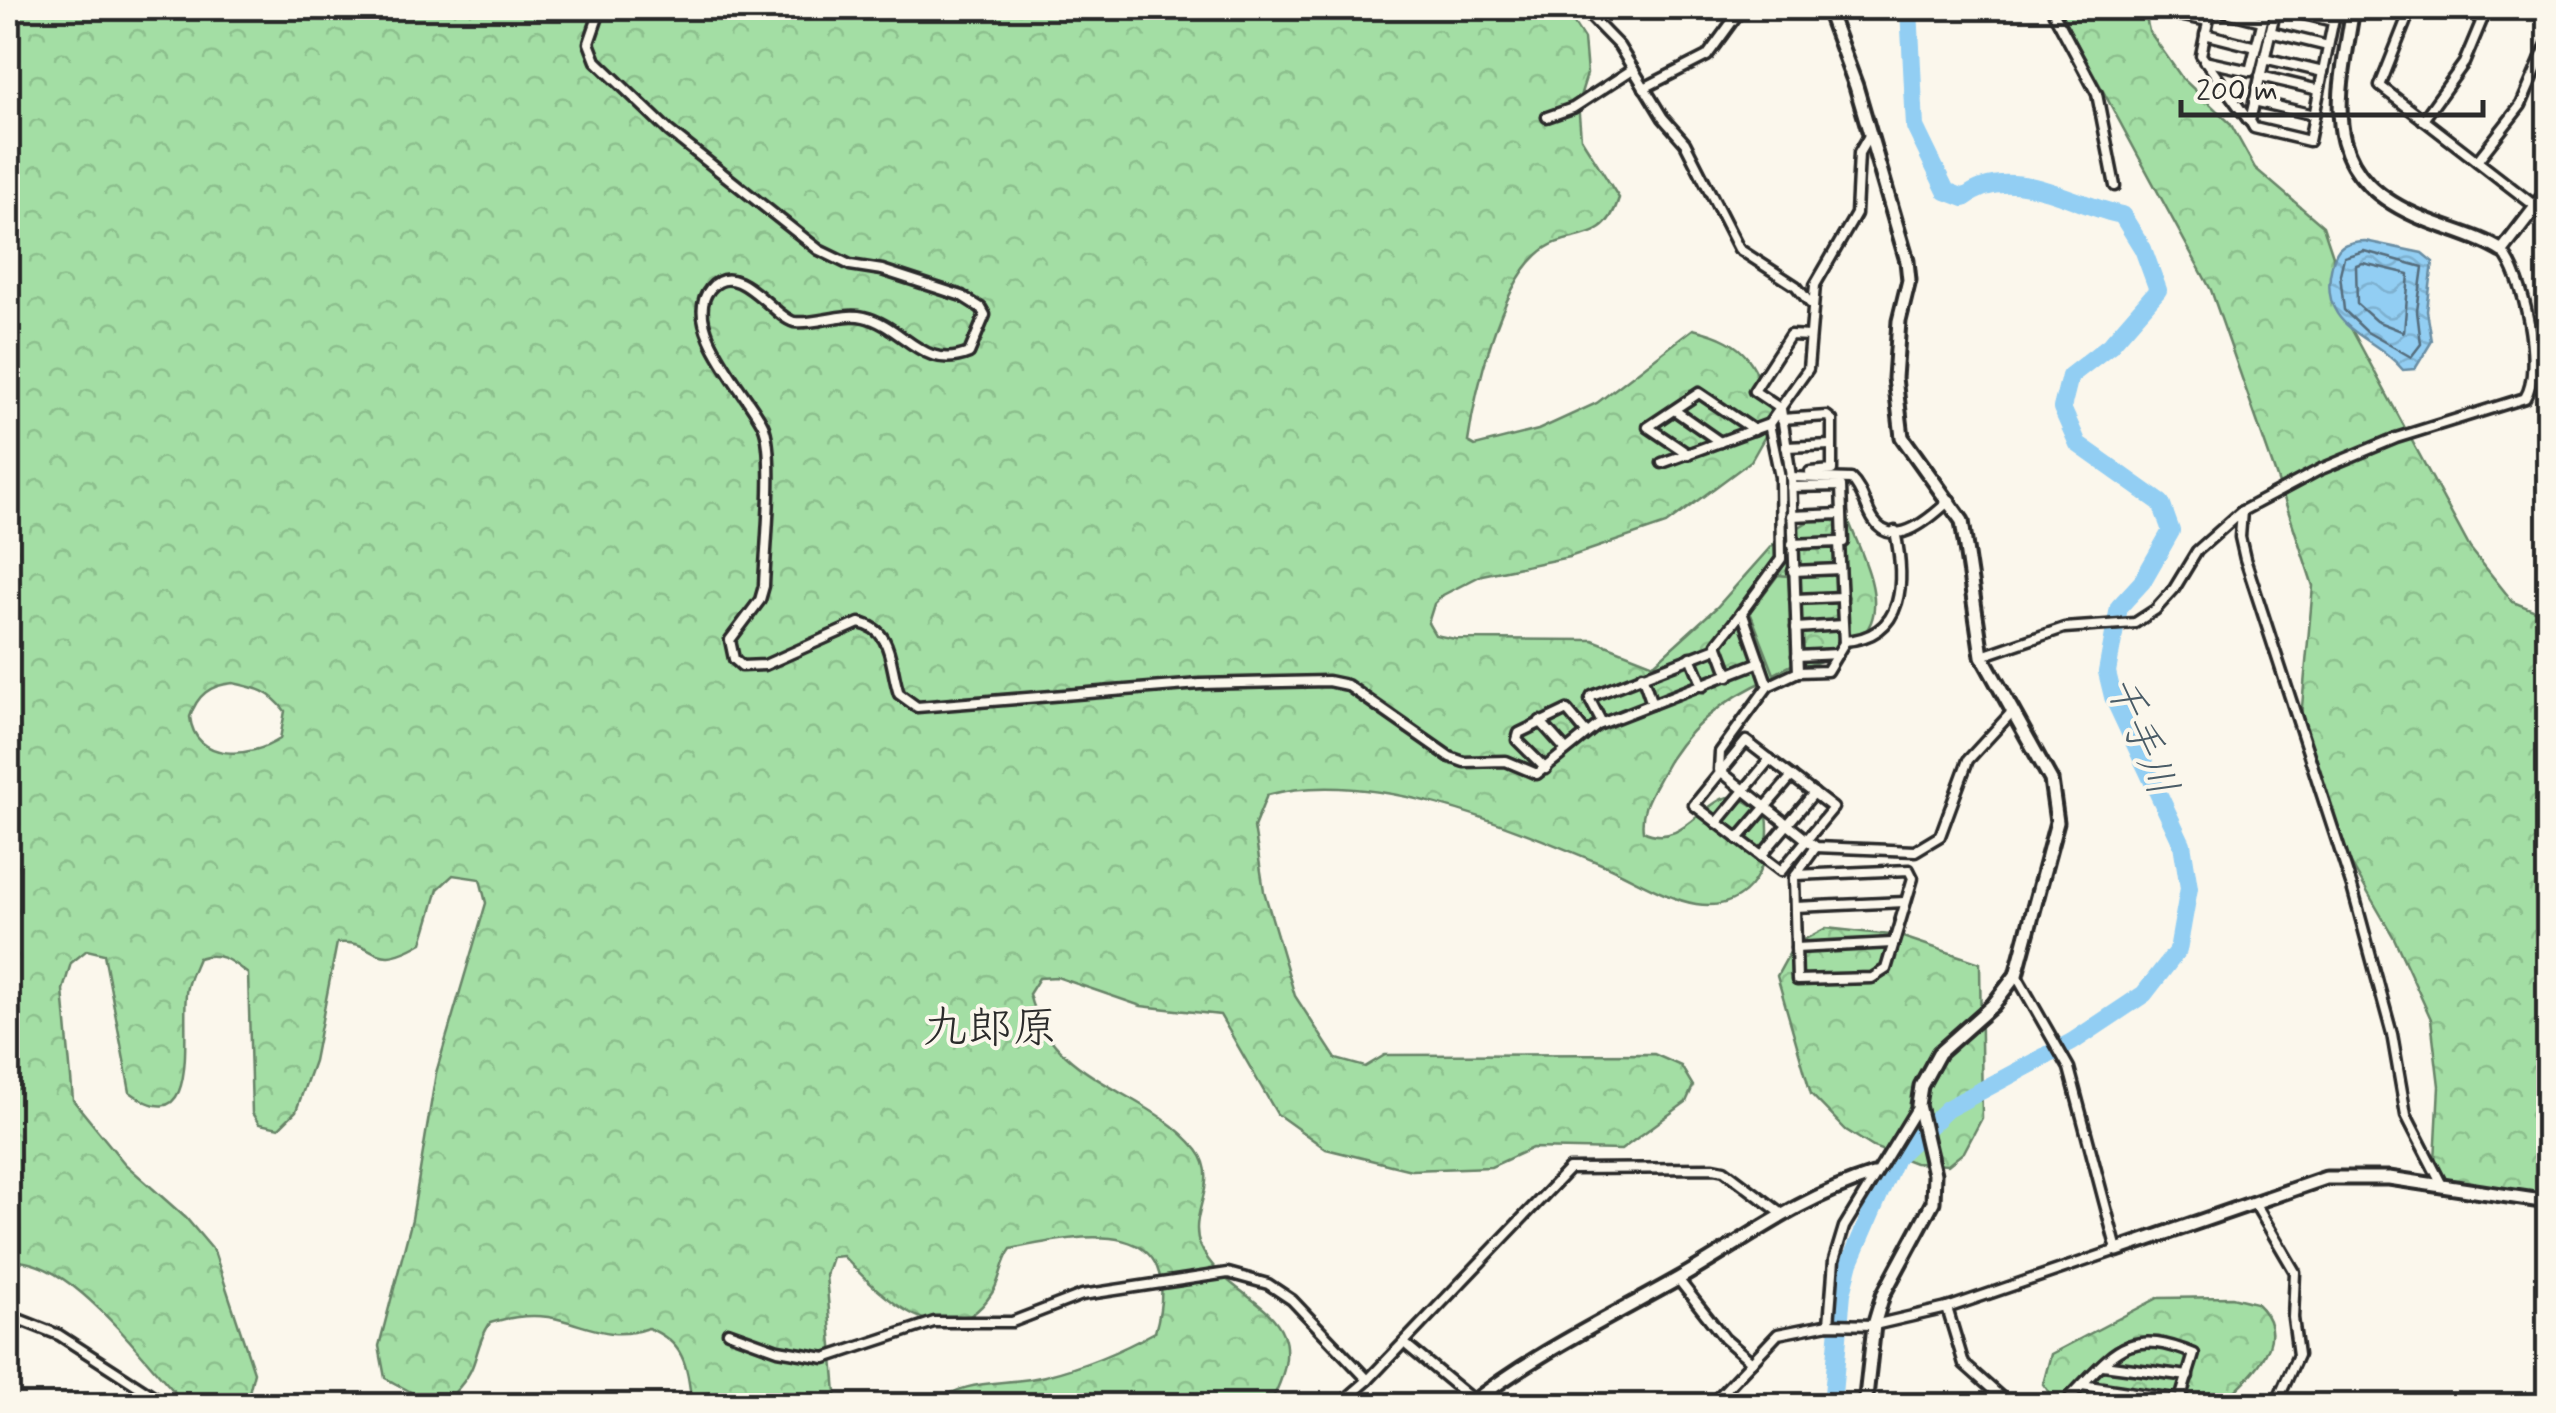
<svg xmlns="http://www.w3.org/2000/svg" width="2556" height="1413" font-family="Mynerve,'Klee One',sans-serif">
<defs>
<pattern id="forest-crowns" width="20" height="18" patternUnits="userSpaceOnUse" patternTransform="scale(2.5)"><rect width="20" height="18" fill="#a3dea4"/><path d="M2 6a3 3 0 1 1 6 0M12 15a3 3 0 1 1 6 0" fill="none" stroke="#8cbf8d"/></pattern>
<pattern id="water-waves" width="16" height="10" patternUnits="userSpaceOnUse" patternTransform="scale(2.5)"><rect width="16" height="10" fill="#92cef3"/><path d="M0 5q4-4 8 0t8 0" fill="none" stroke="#7eb1d0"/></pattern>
</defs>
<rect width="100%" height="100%" fill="#fbf7ec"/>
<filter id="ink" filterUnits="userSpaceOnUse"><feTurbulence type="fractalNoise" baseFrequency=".01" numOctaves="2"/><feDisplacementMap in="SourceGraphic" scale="20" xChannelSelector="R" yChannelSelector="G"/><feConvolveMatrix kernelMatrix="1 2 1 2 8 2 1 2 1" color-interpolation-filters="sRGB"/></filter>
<g filter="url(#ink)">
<g fill="url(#forest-crowns)" stroke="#678468" stroke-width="2.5" fill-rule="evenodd">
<path d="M8 8H1564L1584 39 1587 74 1578 103 1581 138 1619 198C1602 252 1569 225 1537 255 1499 290 1475 392 1468 442L1475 446 1538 430 1597 403 1693 329C1753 343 1757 368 1773 422L1751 461 1666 524 1569 557 1482 575 1443 595 1434 604 1428 623 1435 635 1455 639 1593 640 1654 664 1717 607 1775 542 1825 511 1848 519C1858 547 1883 591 1871 622 1856 658 1806 664 1774 677 1726 697 1685 728 1661 775 1651 794 1640 809 1643 831 1687 852 1707 787 1740 798 1749 802 1759 810 1767 815 1773 861 1752 913 1696 904 1666 899 1632 877 1604 865 1508 825 1371 767 1267 795L1254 827 1264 891 1295 996 1336 1059 1365 1067 1385 1055 1654 1054 1681 1066 1693 1086 1686 1102 1621 1150 1532 1148 1491 1167 1411 1170 1326 1149 1277 1114 1220 1015 1141 1006 1057 977 1039 978 1029 994C1052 1085 1145 1086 1197 1150 1222 1182 1187 1213 1200 1245 1227 1308 1326 1304 1269 1405H933C963 1377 1008 1386 1045 1376 1085 1366 1119 1352 1155 1332 1188 1215 1087 1233 1011 1249 1001 1262 1001 1280 992 1293 947 1363 879 1294 843 1256L832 1257 826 1275 837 1405H692C687 1367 686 1343 648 1328 614 1340 595 1329 562 1320 539 1313 513 1316 490 1323 471 1352 482 1364 454 1393H413L385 1378 379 1346 412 1219 436 1073 486 903 480 879 453 875 438 889 422 943C369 974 380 939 337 943L314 1061 296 1111 279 1128 259 1124 252 1113 248 974C231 961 220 951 198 958 194 968 189 978 187 987 179 1019 205 1147 130 1092L104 954 87 950 71 963 63 990 73 1100 125 1164 186 1218 214 1251 254 1372 246 1405H187C144 1363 72 1255 8 1261ZM233 683C257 688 270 691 285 711L280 739C251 758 195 763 190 717 197 695 210 685 233 683Z"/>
<polygon points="2058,8 2144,8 2149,31 2182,78 2230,123 2255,168 2323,226 2333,256 2333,295 2470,548 2513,602 2548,616 2548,1209 2449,1184 2435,1161 2439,1086 2431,1019 2394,938 2326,820 2301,718 2313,586 2284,498 2211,290"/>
<polygon points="1826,928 1900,936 1980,963 1982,1118 1964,1152 1948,1165 1915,1163 1873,1147 1846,1130 1811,1094 1777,976 1794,945"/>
<path d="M2158 1298 2232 1297 2256 1303C2297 1340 2246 1380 2220 1405H2059L2043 1384 2051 1354Z"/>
</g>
<polygon fill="#a3dea4" stroke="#678468" stroke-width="2.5" points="1778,575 1788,576 1795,663 1774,674 1750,612"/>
<path fill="url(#water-waves)" stroke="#698da3" stroke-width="2.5" d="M2365 241 2422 253 2433 262 2427 311 2432 341 2415 369 2403 370C2373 333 2316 330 2332 265 2337 245 2344 242 2365 241Z"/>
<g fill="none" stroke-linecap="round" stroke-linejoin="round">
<g stroke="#546c7b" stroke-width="2.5">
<polygon points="2364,251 2423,267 2417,311 2421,344 2411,357 2367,332 2344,310 2340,274 2344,257"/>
<polygon points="2363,263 2409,274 2404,332 2376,321 2357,304 2356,265"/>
</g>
<path stroke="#92cef3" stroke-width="18" d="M1832 1406 1842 1293 1850 1262 1895 1158 1947 1109 2072 1042 2144 994 2178 950 2189 888 2182 844 2113 697 2107 672 2119 607 2142 582 2171 531 2161 503 2078 444 2062 408 2070 376 2110 345 2158 290 2143 249 2122 215C2074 206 2010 161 1964 198L1946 191 1915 127 1909 8"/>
<defs>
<g id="street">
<path d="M601 8 589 43 596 61 669 131 819 250 850 265 882 270 962 296 981 308 985 315 969 353C922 372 904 326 864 317 841 312 817 325 794 322 772 316 737 257 710 289 680 325 749 395 763 425 776 453 765 550 764 586L760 600 730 640 734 659 742 666 765 665 859 623C894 629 889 665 899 694L917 707 1200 684 1328 681 1347 685 1450 757 1464 762 1506 761 1537 774 1598 725 1760 662"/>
<polyline points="1582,8 1619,46 1663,118 1685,143 1739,249 1796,286 1810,303"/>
<polyline points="2051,8 2097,94 2115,186"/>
<polyline points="2164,8 2169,13 2208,21"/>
<polyline points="2211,8 2201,55 2249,121"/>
<polyline points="2211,8 2262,21"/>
<polyline points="2276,8 2250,121 2254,128 2309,141 2336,8"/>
<polyline points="2278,8 2333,21"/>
<polyline points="2411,8 2380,86 2548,216"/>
<polyline points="2270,32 2328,46"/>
<polyline points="2205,34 2256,47"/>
<polyline points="2264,58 2323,72"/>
<polyline points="2204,61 2250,71 2266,8"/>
<polyline points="2260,76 2319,90"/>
<polyline points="1644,88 1707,56 1742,8"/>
<polyline points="2254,101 2314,115"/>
<polyline points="1547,117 1573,108 1633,69"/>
<polyline points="2423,120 2464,63 2487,8"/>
<polyline points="1870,134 1859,153 1856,214 1815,285 1808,369 1769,424 1780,477 1781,559 1742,612 1768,686 1720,752 1719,770 1816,847 1915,851 1940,836 1968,760 2012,712"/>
<polyline points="2477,161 2521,105 2548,42"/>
<polyline points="1677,412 1720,442"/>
<polyline points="1781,419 1827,416 1832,420 1832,470 1810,472"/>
<polyline points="1786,447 1831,445"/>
<polyline points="1688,454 1648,427 1699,393 1754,430"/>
<polyline points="1662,463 1769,424"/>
<path d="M1790 477 1851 479C1863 490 1865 508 1874 521 1895 552 1934 515 1950 500"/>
<polyline points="1791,487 1841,486 1843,542 1839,542"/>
<polyline points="2242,511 2240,537 2245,559 2352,887 2392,1034 2406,1115 2443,1187"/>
<polyline points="1791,516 1842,514"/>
<polyline points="1792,544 1839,542 1844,643 1827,671 1798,672"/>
<polyline points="1793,571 1840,569"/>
<polyline points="1795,599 1842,597"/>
<polyline points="1796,628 1843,625"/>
<path d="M1844 641C1907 637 1905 579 1895 531"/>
<polyline points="1797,656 1838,654"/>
<path d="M1982 656 2064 628 2135 623 2155 610 2174 589 2197 551 2242 511 2321 469 2396 438 2525 398C2544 369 2524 275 2502 251"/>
<polyline points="1691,657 1703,686"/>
<polyline points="1642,675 1652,704"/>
<polyline points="1729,676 1717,644 1742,612"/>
<polyline points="1768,686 1798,672 1791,477 1781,409 1754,391 1790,335 1810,336"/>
<polyline points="1540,721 1566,750"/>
<polyline points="1602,723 1590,700 1592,696 1717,648"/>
<polygon points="1746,741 1833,808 1781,871 1694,805"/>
<polyline points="1546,769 1517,740 1519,733 1567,710 1586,733"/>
<polyline points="1717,823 1770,759"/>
<polyline points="1738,839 1792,776"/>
<polyline points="1761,856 1814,793"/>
<polyline points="1796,875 1909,870 1913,878 1886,969 1872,978 1797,980 1794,878 1796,875 1816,847"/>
<polyline points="1795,907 1905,902"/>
<polyline points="1796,948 1892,943"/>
<polyline points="2254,1202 2295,1272 2293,1318 2298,1355 2275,1406"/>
<polyline points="1678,1279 1725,1339 1752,1362"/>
<polyline points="1947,1308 1964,1364 2011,1406"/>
<polyline points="8,1315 59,1335 169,1406"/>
<polyline points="1829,1324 1834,1260 1844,1227 1918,1106"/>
<polyline points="728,1332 778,1350 825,1358 934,1322 1012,1322 1082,1295 1228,1273 1268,1284 1292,1300 1368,1380"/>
<polyline points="1404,1343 1474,1401"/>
<polyline points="2103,1365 2188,1376"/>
<polyline points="2082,1385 2180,1400"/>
<polyline points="1338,1406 1368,1380 1569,1169 1714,1168 1724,1170 1781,1213"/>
<polyline points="1710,1406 1778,1334 1829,1324 1874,1325 1947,1308 2117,1250 2069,1068 2016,975"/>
<path d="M2068 1406 2071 1396C2114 1352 2128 1326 2194 1354L2178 1406"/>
</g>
<g id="secondary">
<polyline points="1827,8 1856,86 1907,261 1909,280 1899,321 1895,378 1902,437 1962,521 1982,656 2051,780 2057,822 2016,975 1993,1005 1939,1053 1921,1086 1918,1105 1934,1174 1933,1202 1883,1295 1874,1325 1865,1406"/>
<path d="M2353 8C2338 103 2315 174 2424 219 2450 230 2478 236 2502 251L2548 191"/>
<polyline points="2117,1250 2326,1178 2389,1178 2548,1202"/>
<path d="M1468 1406C1532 1355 1607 1319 1678 1279 1748 1239 1794 1200 1873 1175"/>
</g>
</defs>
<use href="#street" stroke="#2b2b2b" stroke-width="15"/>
<use href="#secondary" stroke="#2b2b2b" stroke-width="19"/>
<use href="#street" stroke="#fbf7ec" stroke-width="8"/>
<use href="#secondary" stroke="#fbf7ec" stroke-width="11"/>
</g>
</g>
<g text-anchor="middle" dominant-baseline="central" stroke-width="8" stroke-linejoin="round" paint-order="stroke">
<g font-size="42" font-style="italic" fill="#4a5c67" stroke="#fbf7ec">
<text transform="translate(2140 736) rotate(68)">千手川</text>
</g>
<g font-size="45" fill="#2b2b2b" stroke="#fbf7ec">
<text x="990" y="1029">九郎原</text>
</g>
</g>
<rect width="2556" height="1413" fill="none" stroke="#fbf7ec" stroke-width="40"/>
<rect x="20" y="20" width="2516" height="1373" fill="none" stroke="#2b2b2b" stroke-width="4" filter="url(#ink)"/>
<path d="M2181 100v15h302v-15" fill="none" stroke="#2b2b2b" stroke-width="5"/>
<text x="2196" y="100" font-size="30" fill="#2b2b2b" stroke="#fbf7ec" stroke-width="8" paint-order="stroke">200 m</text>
</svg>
